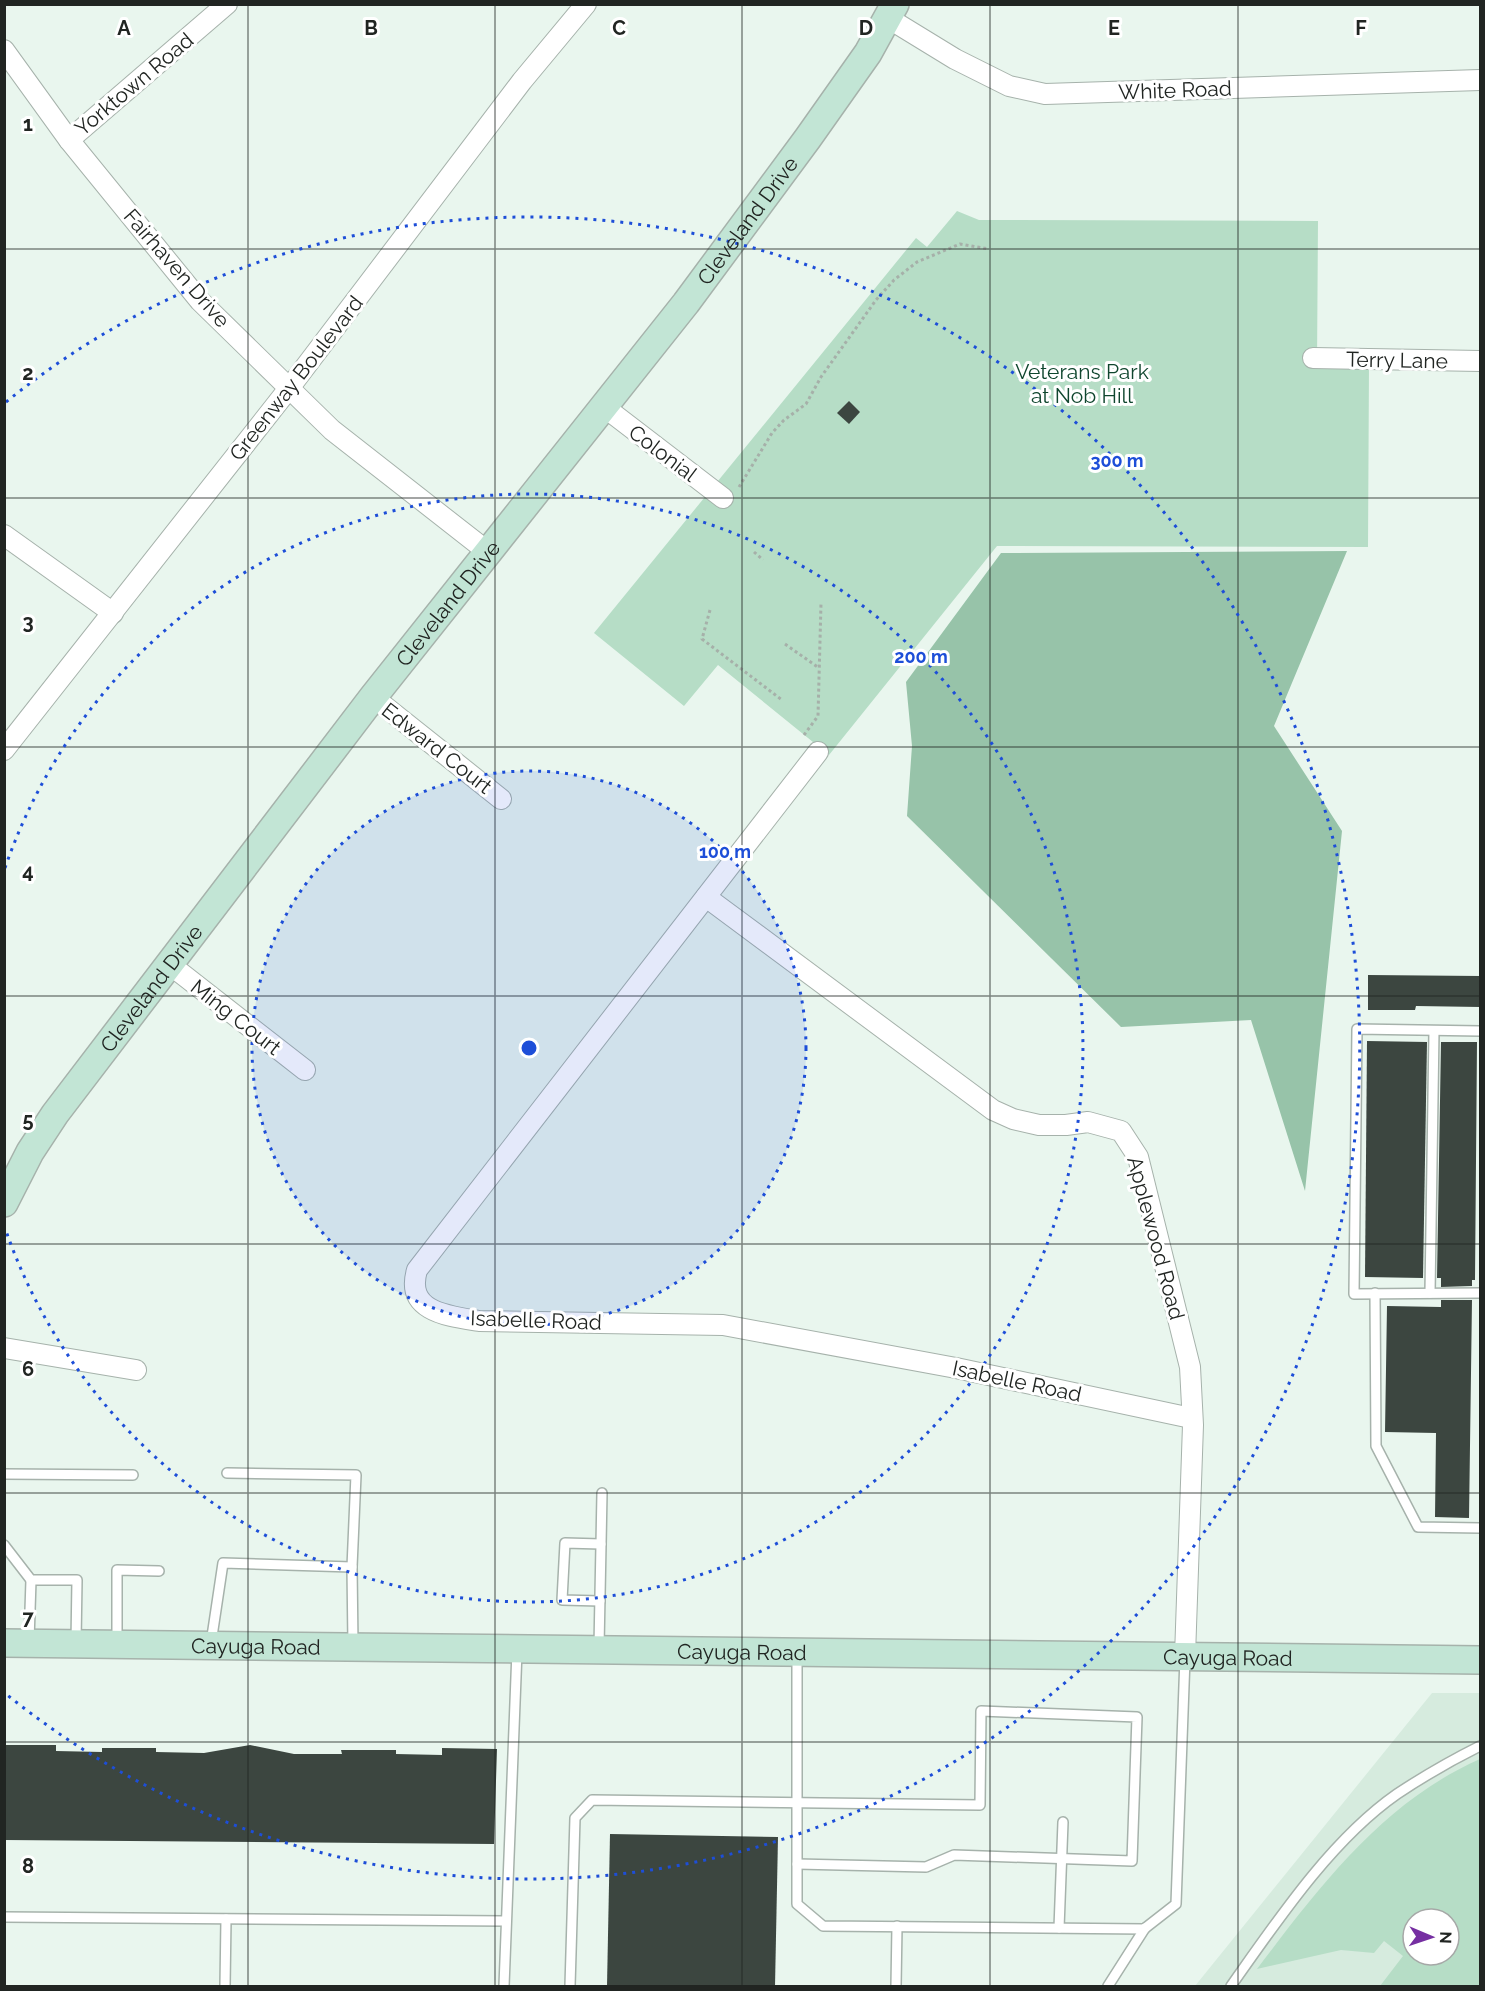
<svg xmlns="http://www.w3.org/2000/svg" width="1485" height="1991" font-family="Raleway,sans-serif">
<rect width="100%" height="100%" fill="#e9f6ee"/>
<path fill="#d6ebde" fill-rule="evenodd" d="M1432 1693H1480V1986H1195ZM1413 1919H1449V1955H1413Z"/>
<g fill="#b6ddc6" fill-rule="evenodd">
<polygon points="957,211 979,220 1318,221 1317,365 1369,365 1368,547 997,546 829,755 718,665 684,706 594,633 916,238 927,247"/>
<path d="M1480 1759V1986H1380L1403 1956 1384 1941 1374 1953 1341 1950 1257 1969C1320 1886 1383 1802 1480 1759ZM1413 1919H1449V1955H1413Z"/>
</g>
<polygon fill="#97c3a9" points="1347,551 1274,726 1342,831 1305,1191 1251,1020 1121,1027 907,816 912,746 906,682 1001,553"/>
<g fill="#3c4640">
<polygon points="849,401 860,412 849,424 837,413"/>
<polygon points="1368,975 1480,976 1480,1007 1416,1006 1415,1010 1368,1010"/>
<polygon points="1367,1041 1427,1042 1423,1278 1365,1277"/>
<polygon points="1441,1042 1477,1042 1475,1280 1472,1280 1472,1286 1441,1287 1441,1278 1437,1278"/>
<polygon points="1441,1300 1472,1300 1469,1518 1435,1517 1436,1433 1385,1432 1387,1306 1441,1307"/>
<polygon points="4,1745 56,1745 56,1751 102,1752 102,1748 156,1748 156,1752 204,1753 250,1745 294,1754 342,1754 341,1750 396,1750 396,1754 442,1755 442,1748 497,1749 494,1844 4,1840"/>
<polygon points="610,1834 778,1837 775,1986 607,1986"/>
</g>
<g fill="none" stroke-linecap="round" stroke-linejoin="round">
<defs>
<g id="lane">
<polyline points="1480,1031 1357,1029 1354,1294 1480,1293"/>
<polyline points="1375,1293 1376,1446 1418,1527 1480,1528"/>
<polyline points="1430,1293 1434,1031"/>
<polyline points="227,1473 356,1475 352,1567"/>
<polyline points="4,1474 133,1475"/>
<polyline points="4,1545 31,1580 77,1580 76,1642"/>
<polyline points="600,1601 562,1600 565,1543 601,1544"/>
<polyline points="29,1641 31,1580"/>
<polyline points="117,1642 117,1570 159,1571"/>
<polyline points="211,1643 223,1563 352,1567 353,1645"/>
<polyline points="599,1647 602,1493"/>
<polyline points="797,1656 797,1904 823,1926 1144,1929 1176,1904 1185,1658"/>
<polyline points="4,1917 505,1921"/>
<polyline points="1059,1928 1063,1822"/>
<polyline points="225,1986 226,1919"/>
<polyline points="504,1986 517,1651"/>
<polyline points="570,1986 575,1818 592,1800 980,1805 981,1711 1137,1717 1132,1861 954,1855 926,1867 797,1864"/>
<polyline points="896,1986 897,1926"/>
<polyline points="1108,1986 1145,1928"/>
<path d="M1231 1986C1277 1921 1331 1840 1397 1794 1424 1776 1452 1760 1480 1746"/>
</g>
<g id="street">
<polyline points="888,18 955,59 1009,86 1045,94 1480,80"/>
<polyline points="4,50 69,140 200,301 332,430 488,552"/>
<polyline points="69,140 227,4"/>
<polyline points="1313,358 1480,361"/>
<polyline points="603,406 723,498"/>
<polyline points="4,535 113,613"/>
<polyline points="373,697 501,799"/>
<polyline points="4,750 290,387 522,81 586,4"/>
<path d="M818 752 417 1270C405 1312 448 1316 479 1321L723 1325 956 1368 1191 1418"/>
<polyline points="706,897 993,1110 1013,1119 1039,1125 1066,1125 1088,1122 1121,1131 1138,1157 1190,1367 1193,1425 1185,1656"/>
<polyline points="168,963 305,1070"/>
<polyline points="4,1348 136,1370"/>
</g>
<g id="secondary">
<path id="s1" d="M4 1203 30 1152 55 1114 373 697 686 303 808 138 868 53 895 4"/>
<path id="s2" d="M4 1643 1480 1660"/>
</g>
</defs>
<use href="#lane" stroke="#a6b2ab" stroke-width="12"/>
<use href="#street" stroke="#a6b2ab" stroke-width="22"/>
<use href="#secondary" stroke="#a6b2ab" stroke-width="30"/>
<g stroke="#a6b0a9" stroke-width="3" stroke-dasharray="3 3" stroke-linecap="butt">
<polyline points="739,487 772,433 784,420 806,404 821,377 876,300 894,280 917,262 960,244 989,249"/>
<polyline points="754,552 763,560"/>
<polyline points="710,610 702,639 782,700"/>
<polyline points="785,644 819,668"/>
<polyline points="804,735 818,716 821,603"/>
</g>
<use href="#lane" stroke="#fff" stroke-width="9"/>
<use href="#street" stroke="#fff" stroke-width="20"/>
<use href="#secondary" stroke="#c2e5d5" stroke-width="27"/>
</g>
<path fill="none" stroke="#212522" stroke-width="1.5" stroke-opacity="0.55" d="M248 4V1986M495 4V1986M742 4V1986M990 4V1986M1238 4V1986M4 249H1480M4 498H1480M4 747H1480M4 996H1480M4 1244H1480M4 1493H1480M4 1742H1480"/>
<circle cx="529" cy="1048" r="277" fill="#1d4ed8" fill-opacity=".12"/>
<g fill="none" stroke="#1d4ed8" stroke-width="3" stroke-dasharray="3 6">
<circle cx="529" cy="1048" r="277"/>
<path d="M5 868A554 554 0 1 1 5 1228"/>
<path d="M6 402A831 831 0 1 1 6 1694"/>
</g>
<g text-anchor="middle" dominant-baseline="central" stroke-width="6" stroke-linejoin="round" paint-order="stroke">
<g font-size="21" fill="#212522" stroke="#fff">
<text transform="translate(134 84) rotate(-40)">Yorktown Road</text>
<text transform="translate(1175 90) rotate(-2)">White Road</text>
<text stroke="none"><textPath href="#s1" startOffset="1233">Cleveland Drive</textPath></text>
<text transform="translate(177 268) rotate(49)">Fairhaven Drive</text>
<text transform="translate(1397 360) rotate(1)">Terry Lane</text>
<text transform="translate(296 378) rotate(-52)">Greenway Boulevard</text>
<text transform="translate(663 453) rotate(37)">Colonial</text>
<text stroke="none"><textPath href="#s1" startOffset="747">Cleveland Drive</textPath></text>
<text transform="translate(437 748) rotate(38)">Edward Court</text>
<text stroke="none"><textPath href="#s1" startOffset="261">Cleveland Drive</textPath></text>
<text transform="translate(236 1017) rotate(38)">Ming Court</text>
<text transform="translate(1156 1238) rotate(75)">Applewood Road</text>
<text transform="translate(536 1320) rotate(2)">Isabelle Road</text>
<text transform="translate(1017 1381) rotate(12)">Isabelle Road</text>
<text stroke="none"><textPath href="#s2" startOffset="252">Cayuga Road</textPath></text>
<text stroke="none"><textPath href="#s2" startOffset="738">Cayuga Road</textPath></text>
<text stroke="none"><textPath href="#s2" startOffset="1224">Cayuga Road</textPath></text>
</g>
<g font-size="21" fill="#0f462e" stroke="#fff">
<text x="1082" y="371">Veterans Park<tspan x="1082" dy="24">at Nob Hill</tspan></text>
</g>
</g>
<g font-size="20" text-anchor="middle" font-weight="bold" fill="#212522" stroke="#fff" stroke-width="6" stroke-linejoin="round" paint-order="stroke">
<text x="124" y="35">A</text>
<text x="371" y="35">B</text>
<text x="619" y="35">C</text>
<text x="866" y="35">D</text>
<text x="1114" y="35">E</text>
<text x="1361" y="35">F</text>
<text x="28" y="131">1</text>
<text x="28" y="380">2</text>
<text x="28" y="629">3</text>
<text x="28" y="878">4</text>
<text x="28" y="1127">5</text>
<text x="28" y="1376">6</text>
<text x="28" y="1625">7</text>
<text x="28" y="1873">8</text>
</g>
<circle cx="529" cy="1048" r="9" fill="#1d4ed8" stroke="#fff" stroke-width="3"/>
<g font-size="18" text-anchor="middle" font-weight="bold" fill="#1d4ed8" stroke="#fff" stroke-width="6" stroke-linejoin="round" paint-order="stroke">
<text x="1117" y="467">300 m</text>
<text x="921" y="663">200 m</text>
<text x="725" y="858">100 m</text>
</g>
<rect width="1485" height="1991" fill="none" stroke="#212522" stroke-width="12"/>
<g transform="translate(1431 1937) rotate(92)"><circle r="28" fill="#ffffff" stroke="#a6a8a7" stroke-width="1.5"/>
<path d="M0-4.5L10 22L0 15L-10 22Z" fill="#762fa2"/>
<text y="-9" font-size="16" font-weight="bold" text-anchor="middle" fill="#212522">N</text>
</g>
</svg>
